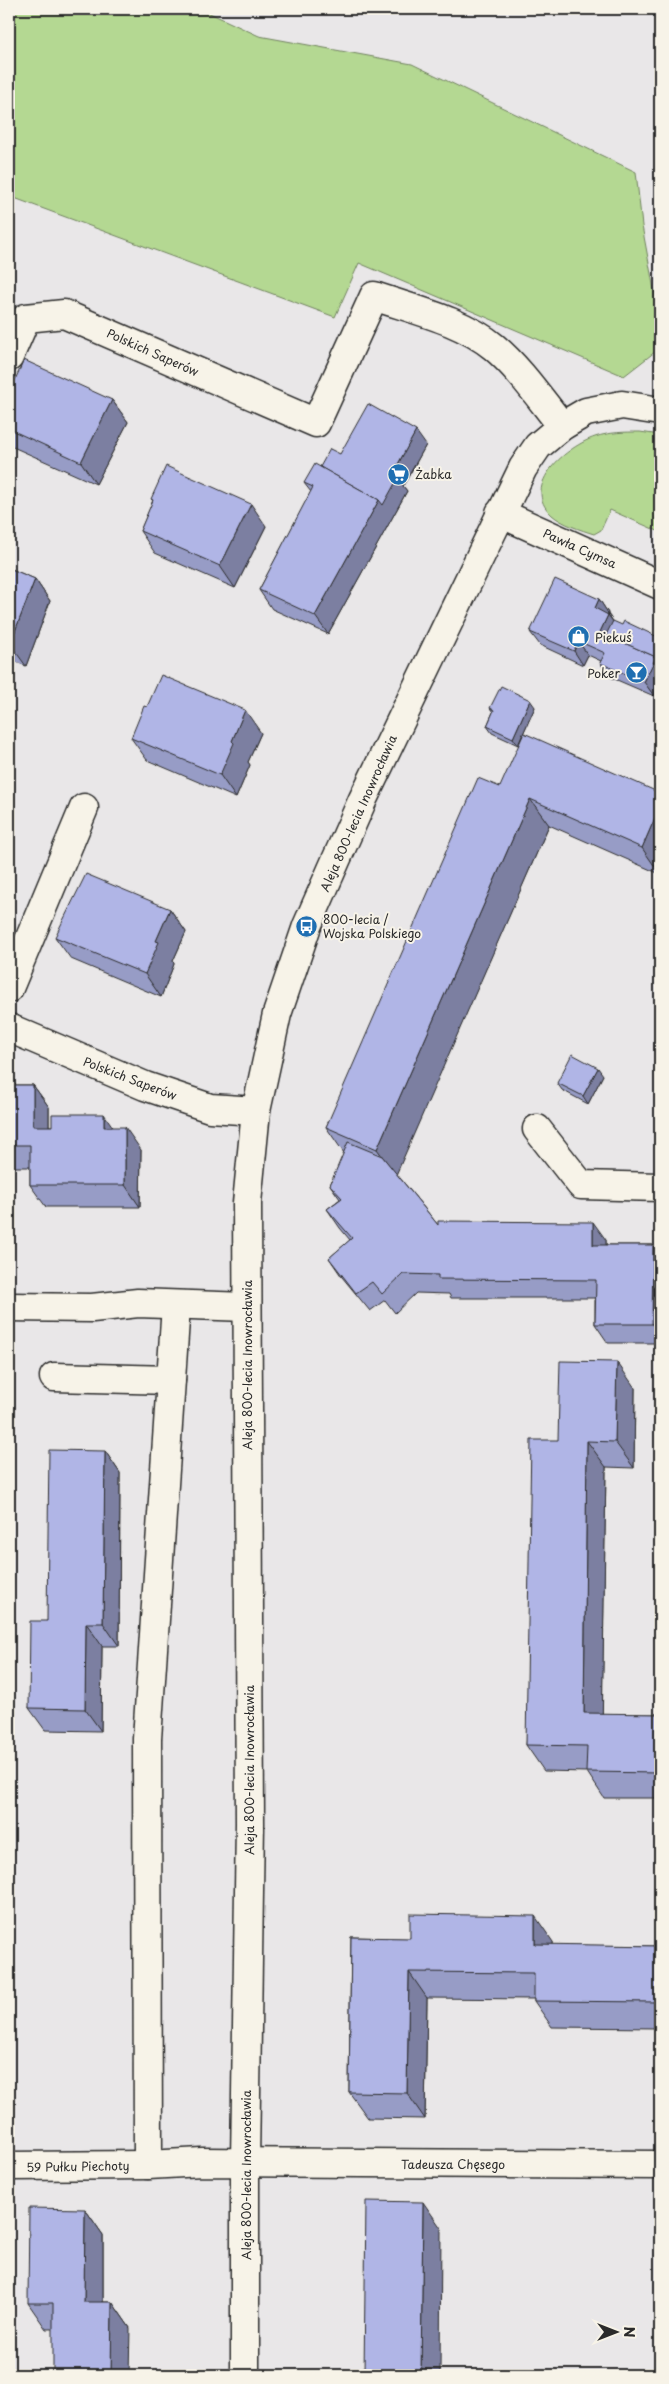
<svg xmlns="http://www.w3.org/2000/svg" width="669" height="2384" font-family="'Playpen Sans',sans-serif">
<rect width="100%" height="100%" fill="#e9e7e8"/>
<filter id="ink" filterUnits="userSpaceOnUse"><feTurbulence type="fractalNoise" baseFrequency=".02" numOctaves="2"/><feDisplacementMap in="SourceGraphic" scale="10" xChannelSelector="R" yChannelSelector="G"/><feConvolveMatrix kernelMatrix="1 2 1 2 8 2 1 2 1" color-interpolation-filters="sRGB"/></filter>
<g filter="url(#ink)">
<g fill="#b4d892" stroke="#70825e">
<polygon points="9,9 201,9 259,36 412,64 636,172 642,226 660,322 660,348 624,376 359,263 335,317 9,196"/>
<path d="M640 432 660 435V532L610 510 601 530 594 534C581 530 562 524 552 515 519 485 568 446 595 437 610 432 625 432 640 432Z"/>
</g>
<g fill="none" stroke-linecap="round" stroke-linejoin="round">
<defs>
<g id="minor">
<path d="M9 357 26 318 64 314 316 423 374 296C414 310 461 320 494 347 520 369 541 400 562 426"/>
<polyline points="500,513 660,585"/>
<polyline points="9,988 84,808"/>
<polyline points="9,1028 145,1086 210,1108 256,1111"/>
<polyline points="537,1129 581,1185 660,1187"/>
<polyline points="176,1305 147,1739 148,2165 202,2162 660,2165"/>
<polyline points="9,1307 92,1308 138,1303 246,1307"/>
<polyline points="54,1377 171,1380"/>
<polyline points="9,2166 148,2165"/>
<polyline points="245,2375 245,2162 250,1823 247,1203 256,1111 277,1014 307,926 363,799 523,468 538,446 562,426 586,412 622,405 660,411"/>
</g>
</defs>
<use href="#minor" stroke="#2b2b2b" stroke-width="31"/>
<use href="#minor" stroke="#f7f3e8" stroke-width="28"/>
</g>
<g fill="#979cc6" stroke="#2b2b2b">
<polygon points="9,393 112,400 128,422 96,484 13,447 9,440 9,399 11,395"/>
<polygon points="426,445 403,486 407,491 328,634 272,609 259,590 311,492 304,483 320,467 340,454"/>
<polygon points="151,499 266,526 235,588 155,553 140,531 153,501"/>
<polygon points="9,568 35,579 50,601 26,666 9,659"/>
<polygon points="599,599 608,613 608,614 613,621 654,696 610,677 600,663 601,661 588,655 583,665 540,645 530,632"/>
<polygon points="535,707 518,745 492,733 487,726 493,712 490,708"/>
<polygon points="261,733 248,762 250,765 236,798 147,760 131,738"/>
<polygon points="500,787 660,793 660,874 549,825 396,1173 438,1225 606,1240 606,1245 653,1245 660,1256 660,1343 608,1343 595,1324 595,1298 451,1298 449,1294 416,1293 395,1313 385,1300 370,1311 342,1277 329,1258 350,1240 340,1228 327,1209 340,1199 330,1185 344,1153 326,1127"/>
<polygon points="170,909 186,932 173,961 174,964 161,997 71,959 55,937"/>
<polygon points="603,1075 588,1104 562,1090 557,1083"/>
<polygon points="9,1085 33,1085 49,1107 49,1126 113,1127 141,1150 140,1207 46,1207 30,1185 30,1167 9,1167"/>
<polygon points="635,1388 634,1468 606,1467 602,1714 660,1714 660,1798 604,1798 587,1772 544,1771 526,1745 558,1440"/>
<polygon points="105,1451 120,1473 119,1646 102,1646 101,1731 45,1730 29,1708 47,1621"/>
<polygon points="351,1937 553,1942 553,1945 660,1946 660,2028 552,2027 534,2001 534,1999 427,1998 425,2119 368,2118 349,2092"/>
<polygon points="85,2209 103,2235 103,2302 112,2302 130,2328 46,2329 28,2303"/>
</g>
<g fill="#7b7fa1" stroke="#2b2b2b">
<polygon points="112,400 128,422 96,484 81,462"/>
<polygon points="416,431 426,445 403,486 407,491 328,634 315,616 379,500 392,475"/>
<polygon points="251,504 266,526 235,588 220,566"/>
<polygon points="35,579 50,601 26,666 10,644"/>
<polygon points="599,599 608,613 604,622 595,608"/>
<polygon points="608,615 618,628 611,642 600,632"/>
<polygon points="578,641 588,655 583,665 574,651"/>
<polygon points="656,657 660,663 660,683 654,696 644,682"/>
<polygon points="530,700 535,707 518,745 513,738"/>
<polygon points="245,710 261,733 248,762 250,765 236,798 220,775 232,741"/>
<polygon points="530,799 549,825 396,1175 377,1149"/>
<polygon points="660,806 660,874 642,848"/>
<polygon points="170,909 186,932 173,961 174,964 161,997 145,974 156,941"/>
<polygon points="598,1068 603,1075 588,1104 583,1096"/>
<polygon points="33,1085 49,1107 49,1149 33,1126"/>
<polygon points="104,1114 119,1136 104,1127"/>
<polygon points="125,1127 141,1150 140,1207 125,1185"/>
<polygon points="593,1222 606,1240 606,1264 593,1245"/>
<polygon points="653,1245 660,1256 660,1336 652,1324"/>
<polygon points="617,1362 635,1388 634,1468 615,1442"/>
<polygon points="587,1441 606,1467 602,1739 584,1713"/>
<polygon points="105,1451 120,1473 119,1646 103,1623"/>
<polygon points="86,1623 102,1646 101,1731 85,1709"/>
<polygon points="535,1916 553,1942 553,1970 535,1944"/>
<polygon points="409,1972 427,1998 425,2119 407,2093"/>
<polygon points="423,2202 441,2228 440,2375 421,2375"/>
<polygon points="85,2209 103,2235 103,2328 84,2302"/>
<polygon points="112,2302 130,2328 129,2375 111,2375"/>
</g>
<g fill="#b0b5e6" stroke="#2b2b2b">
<polygon points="24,360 112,400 81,462 9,429 9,399 11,393 9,393"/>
<polygon points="368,404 416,431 392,475 398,478 383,505 379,500 320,467 330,449 340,454"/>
<polygon points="315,464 379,500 315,616 259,590 313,487 304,483"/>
<polygon points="166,466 251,504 220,566 140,531 153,500 151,499"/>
<polygon points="9,568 35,579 10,644 9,644"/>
<polygon points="555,579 599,599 595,608 608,615 600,632 656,657 644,682 600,663 605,653 578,641 574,651 530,632"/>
<polygon points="613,621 622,625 624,621 660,638 660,663 656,657 606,635"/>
<polygon points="161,675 245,710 232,741 234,743 220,775 131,738 144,706 147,707"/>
<polygon points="501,686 530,700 513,738 487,726 494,710 490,708"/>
<polygon points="524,733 660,793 660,806 642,848 530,799 377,1149 326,1127 478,778 500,787"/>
<polygon points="86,874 170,909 156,941 159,942 145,974 55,937"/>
<polygon points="572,1054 598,1068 583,1096 557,1083"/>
<polygon points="9,1085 33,1085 33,1126 52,1126 52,1114 104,1114 104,1127 125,1127 125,1185 30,1185 30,1145 9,1145"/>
<polygon points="348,1142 382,1156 438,1225 438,1221 593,1222 593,1245 653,1245 652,1324 595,1324 596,1280 438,1279 438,1275 403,1274 382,1294 372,1282 356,1293 329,1258 352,1238 327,1209 342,1198 330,1185"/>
<polygon points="560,1361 617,1362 615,1442 587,1441 584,1713 660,1714 660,1773 586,1772 587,1746 526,1745 531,1440 558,1440"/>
<polygon points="49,1450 105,1451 103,1623 86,1623 85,1709 29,1708 30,1621 47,1621"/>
<polygon points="410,1914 535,1916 535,1944 660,1946 660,2002 534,2001 534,1973 409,1972 407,2093 349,2092 351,1937 410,1938"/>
<polygon points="366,2201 423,2202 421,2375 364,2375"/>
<polygon points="29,2208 85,2209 84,2302 112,2302 111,2375 53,2375 53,2303 28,2303"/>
</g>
</g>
<defs>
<symbol id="supermarket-disc" viewBox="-11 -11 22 22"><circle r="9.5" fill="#1f6fb2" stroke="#f7f3e8"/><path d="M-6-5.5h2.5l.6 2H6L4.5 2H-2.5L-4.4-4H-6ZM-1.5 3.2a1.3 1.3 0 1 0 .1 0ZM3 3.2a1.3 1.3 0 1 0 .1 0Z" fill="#fff"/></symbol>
<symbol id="shop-disc" viewBox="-11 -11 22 22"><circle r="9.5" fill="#1f6fb2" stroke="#f7f3e8"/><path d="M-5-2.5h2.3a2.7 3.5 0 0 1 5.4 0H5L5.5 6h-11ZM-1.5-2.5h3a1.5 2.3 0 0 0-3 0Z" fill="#fff"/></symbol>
<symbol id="bar-disc" viewBox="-11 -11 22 22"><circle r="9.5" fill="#1f6fb2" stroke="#f7f3e8"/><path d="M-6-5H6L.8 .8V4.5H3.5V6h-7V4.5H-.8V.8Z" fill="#fff"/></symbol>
<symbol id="bus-disc" viewBox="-11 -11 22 22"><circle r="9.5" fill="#1f6fb2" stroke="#f7f3e8"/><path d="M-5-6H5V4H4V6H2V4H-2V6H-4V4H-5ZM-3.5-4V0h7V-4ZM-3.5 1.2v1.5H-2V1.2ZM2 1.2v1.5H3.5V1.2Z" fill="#fff"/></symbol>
</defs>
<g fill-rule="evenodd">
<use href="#supermarket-disc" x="386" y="462" width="25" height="25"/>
<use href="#shop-disc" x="566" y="624" width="25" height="25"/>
<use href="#bar-disc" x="624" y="660" width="25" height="25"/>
<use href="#bus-disc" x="294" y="914" width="25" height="25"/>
</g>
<g text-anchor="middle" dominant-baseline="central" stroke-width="4" stroke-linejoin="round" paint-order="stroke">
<g font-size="12" fill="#2b2b2b" stroke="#f7f3e8">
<text transform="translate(153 352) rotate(24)">Polskich Saperów</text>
<text transform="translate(580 548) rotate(24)">Pawła Cymsa</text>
<text transform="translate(358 813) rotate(-66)">Aleja 800-lecia Inowrocławia</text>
<text transform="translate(130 1078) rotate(21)">Polskich Saperów</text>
<text transform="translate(247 1365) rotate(-90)">Aleja 800-lecia Inowrocławia</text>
<text transform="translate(249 1770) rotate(-90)">Aleja 800-lecia Inowrocławia</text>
<text x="453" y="2164">Tadeusza Chęsego</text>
<text transform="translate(78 2166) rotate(-1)">59 Pułku Piechoty</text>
<text transform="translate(246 2175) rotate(-90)">Aleja 800-lecia Inowrocławia</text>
</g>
<g font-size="12" fill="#2b2b2b" stroke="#f7f3e8" text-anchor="start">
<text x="415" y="474">Żabka</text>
<text x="595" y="637">Piekuś</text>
<text x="620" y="673" text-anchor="end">Poker</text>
<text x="323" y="919">800-lecia /<tspan x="323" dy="14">Wojska Polskiego</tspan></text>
</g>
</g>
<rect width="669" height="2384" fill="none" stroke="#f7f3e8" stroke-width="30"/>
<rect x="15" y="15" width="639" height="2354" fill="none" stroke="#2b2b2b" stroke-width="2" filter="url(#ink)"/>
<g transform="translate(616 2332) rotate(90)" stroke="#f7f3e8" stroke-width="4" paint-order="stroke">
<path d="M0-4L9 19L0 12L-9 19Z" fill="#2b2b2b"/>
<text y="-8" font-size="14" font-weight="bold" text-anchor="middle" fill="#2b2b2b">N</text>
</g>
</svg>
